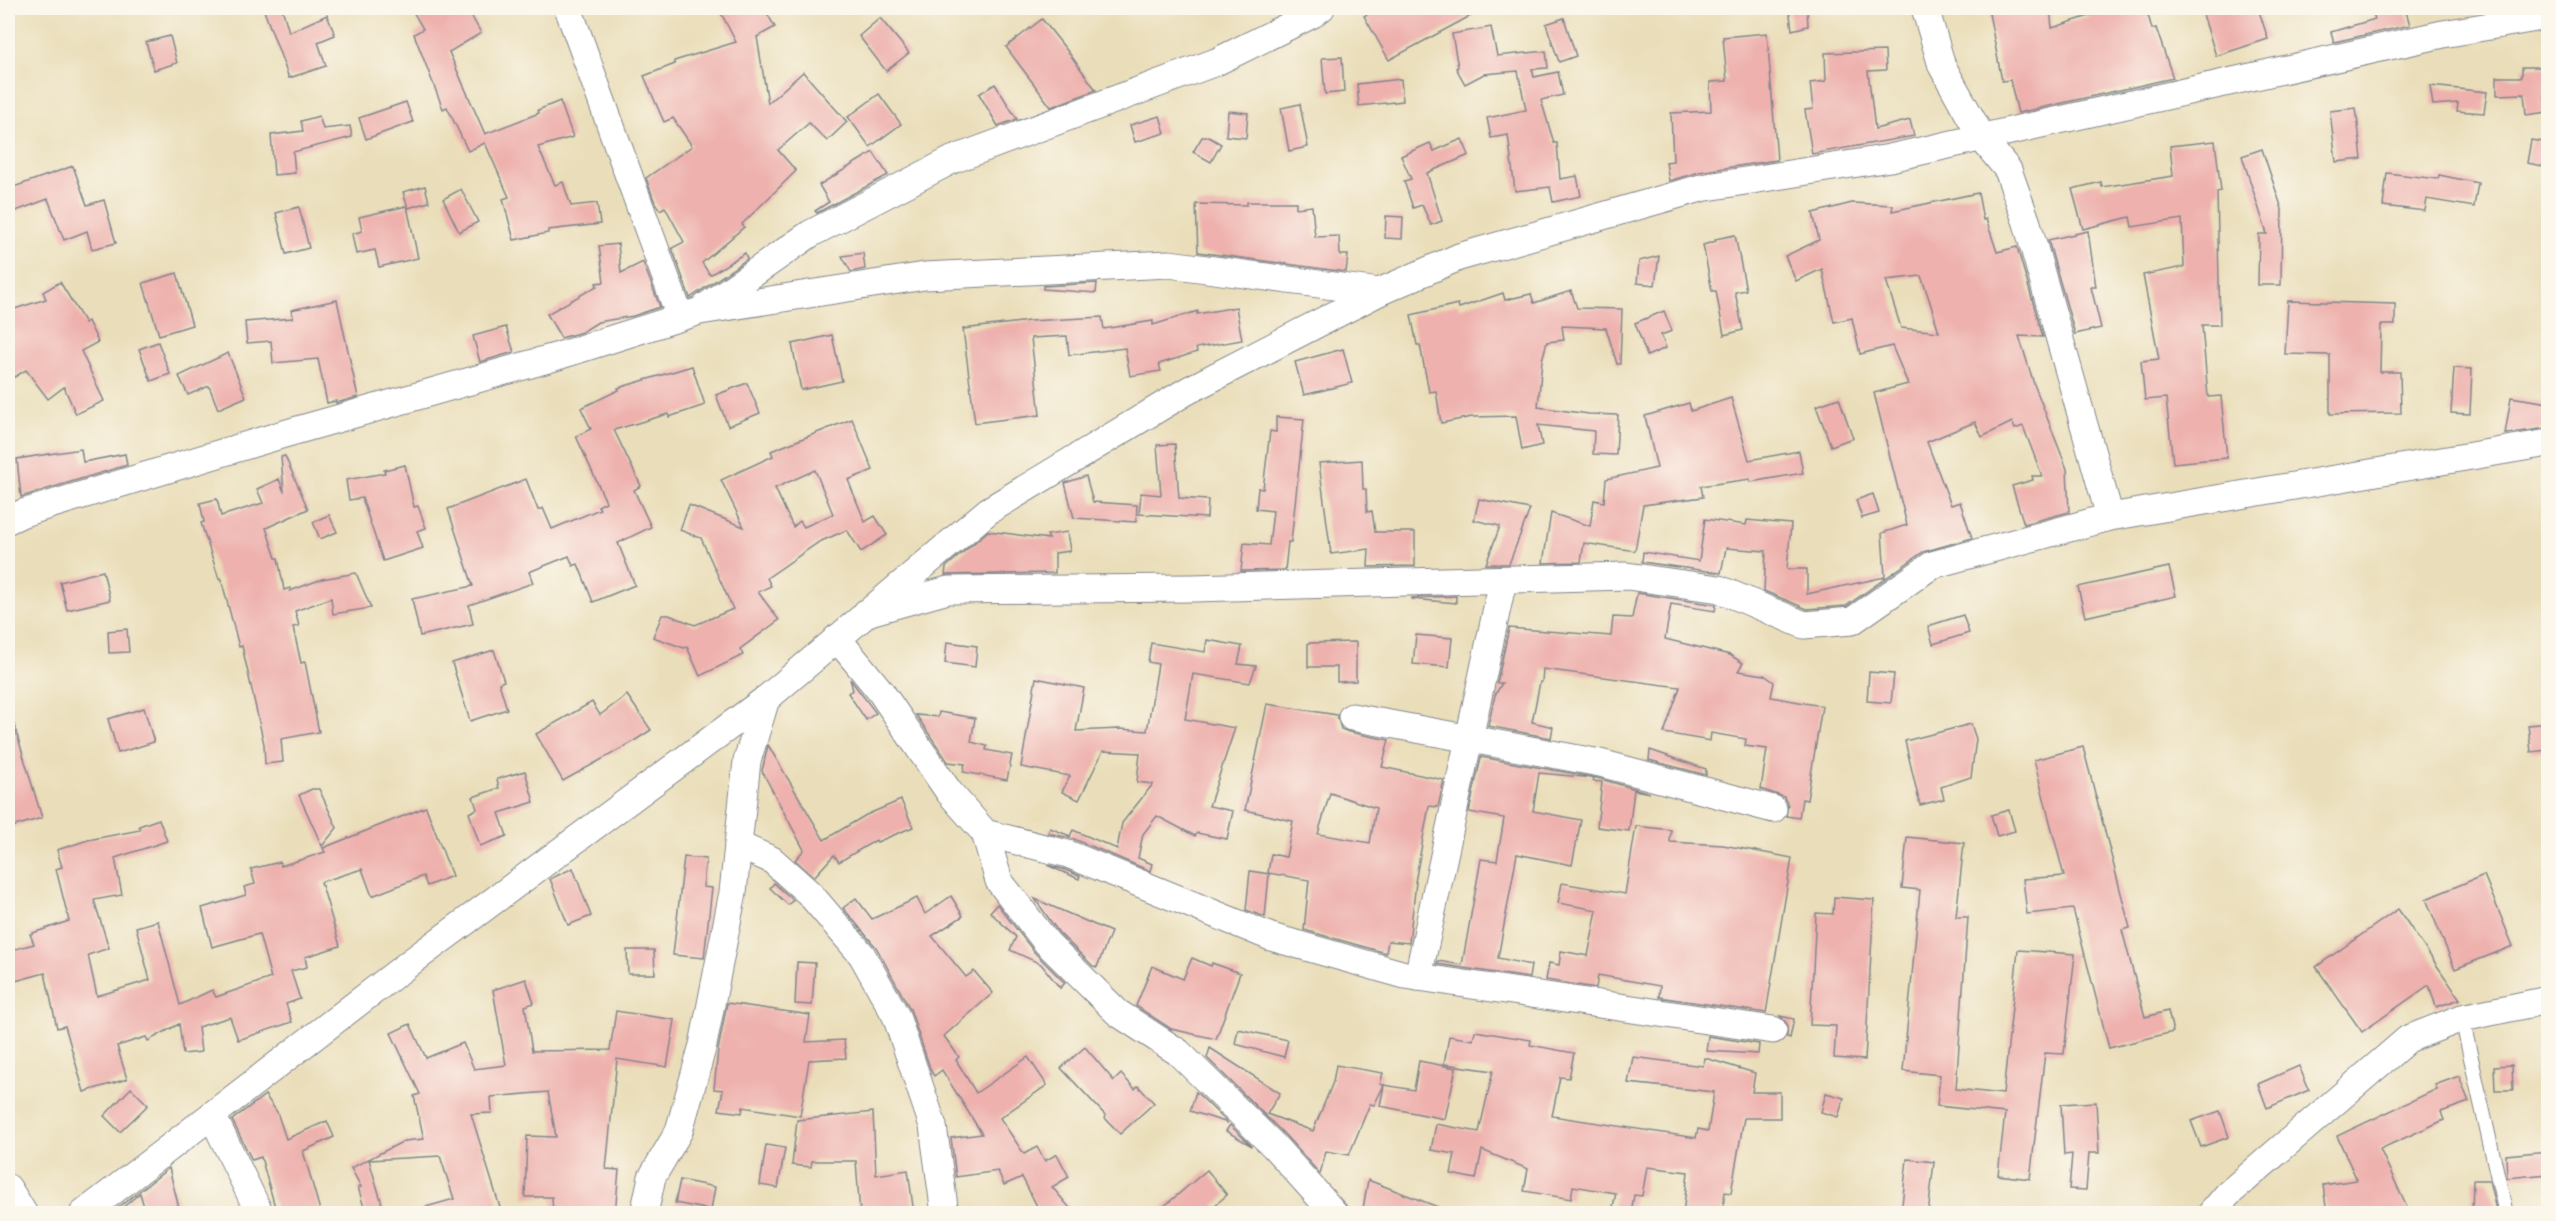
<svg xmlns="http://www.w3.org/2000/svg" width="2556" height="1221" font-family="Mynerve,sans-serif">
<rect width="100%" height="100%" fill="#fbf7ec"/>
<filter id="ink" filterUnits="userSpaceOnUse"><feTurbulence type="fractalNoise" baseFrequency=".0167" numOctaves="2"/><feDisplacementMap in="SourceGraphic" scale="12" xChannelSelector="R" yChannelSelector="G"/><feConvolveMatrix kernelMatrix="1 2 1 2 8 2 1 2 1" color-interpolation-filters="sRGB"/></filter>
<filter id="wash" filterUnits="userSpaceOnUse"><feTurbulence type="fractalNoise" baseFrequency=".008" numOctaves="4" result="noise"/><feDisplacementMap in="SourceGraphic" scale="24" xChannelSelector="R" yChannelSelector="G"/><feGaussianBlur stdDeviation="1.35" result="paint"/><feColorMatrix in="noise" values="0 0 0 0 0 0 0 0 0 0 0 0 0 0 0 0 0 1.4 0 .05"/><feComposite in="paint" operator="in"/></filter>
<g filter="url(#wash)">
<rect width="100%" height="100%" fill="#eadeba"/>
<g id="blocks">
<g fill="#eeb1ad" fill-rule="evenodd">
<polygon points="263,8 282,8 289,32 327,15 335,35 318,42 326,66 289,78"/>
<polygon points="411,8 467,8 481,33 449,52 485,134 539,113 538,110 560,101 573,137 538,147 555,185 563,182 571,206 597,203 600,224 548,230 548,233 514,240 503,199 509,197 485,143 468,151 447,107 443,109 414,34 423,29"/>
<polygon points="732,8 764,8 775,27 757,37 768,103 803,72 847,122 827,141 809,123 778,150 796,171 742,224 744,227 702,263 710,275 745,253 747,259 690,298 672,248 684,242 665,207 660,210 655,203 646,178 692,146 673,118 664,122 644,76 675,64 674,61 736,42 721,13"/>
<polygon points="1377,8 1485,8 1389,60 1364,16"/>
<polygon points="1789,8 1807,8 1808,26 1792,30"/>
<polygon points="1988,8 2050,8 2052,28 2092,15 2090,8 2146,8 2152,29 2156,28 2173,78 2018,113 2010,80 2002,81"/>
<polygon points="2201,8 2258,8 2268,39 2216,56"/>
<polygon points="2371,8 2405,8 2410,25 2334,42 2331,32 2375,19"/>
<polygon points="880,18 909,53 886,71 859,36"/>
<polygon points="1564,18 1576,56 1559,62 1546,24"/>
<polygon points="1042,19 1069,53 1096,90 1051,107 1006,47"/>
<polygon points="1491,27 1497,56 1546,51 1548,68 1532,69 1534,77 1558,72 1563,95 1541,100 1554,143 1557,143 1560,179 1577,176 1581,196 1553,202 1550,187 1515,191 1508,135 1491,138 1487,118 1526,110 1518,71 1484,74 1465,84 1456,68 1458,67 1452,34"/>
<polygon points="1767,33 1777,160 1699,172 1669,181 1666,162 1673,161 1671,113 1711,111 1710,82 1727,81 1723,37"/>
<polygon points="170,36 177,63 154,70 146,42"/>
<polygon points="1885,51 1886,70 1868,71 1875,129 1910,120 1914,136 1812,154 1805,110 1813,109 1810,83 1826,81 1825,53"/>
<polygon points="1342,57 1344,92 1325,94 1322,58"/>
<polygon points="2522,67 2548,67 2548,90 2544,90 2547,112 2526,115 2524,94 2497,95 2497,77 2522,77"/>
<polygon points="1401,79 1403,101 1359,106 1357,84"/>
<polygon points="995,84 1017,119 998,126 979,94"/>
<polygon points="2430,86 2487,92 2484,113 2457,111 2458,103 2433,105"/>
<polygon points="879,94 901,124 870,147 848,117"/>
<polygon points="406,102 413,122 366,139 359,118"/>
<polygon points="1300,104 1308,147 1289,151 1281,108"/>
<polygon points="2356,108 2362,159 2336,162 2330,111"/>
<polygon points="1228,111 1248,113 1246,138 1226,136"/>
<polygon points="319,116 323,129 350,126 352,137 293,152 295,173 274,175 271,135 303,131 301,121"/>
<polygon points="1160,116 1165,133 1135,142 1130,125"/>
<polygon points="1202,137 1209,137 1221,144 1211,162 1193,152"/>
<polygon points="1462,139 1469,155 1427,173 1442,221 1431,225 1422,205 1413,208 1404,181 1411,179 1401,156 1430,143 1434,151"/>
<polygon points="2531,140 2548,143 2548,167 2527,163"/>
<polygon points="2215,141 2221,191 2217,192 2220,325 2202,325 2208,397 2221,396 2227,458 2173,463 2166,398 2145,400 2141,361 2159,359 2143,275 2184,267 2182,219 2132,227 2130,217 2083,229 2072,189 2101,182 2102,187 2173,176 2170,146"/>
<polygon points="2262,149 2282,209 2281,285 2258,285 2259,234 2267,234 2242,156"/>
<polygon points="873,152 888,175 817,213 815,211 829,202 819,185"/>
<polygon points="73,166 87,205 104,200 116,243 92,249 87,231 64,240 48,199 8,214 8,189"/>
<polygon points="2387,173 2438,179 2439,175 2478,183 2474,207 2427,199 2425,211 2383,206"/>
<polygon points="425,186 429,202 408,208 403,192"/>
<polygon points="461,189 478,222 459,232 443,199"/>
<path d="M1978 193 1983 220 1986 219 1997 252 2017 247 2043 337 2019 336 2034 384 2067 469 2069 512 2024 524 2012 486 2033 480 2032 476H2042L2023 426 2015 429 2012 422 1982 437 1975 422 1927 442 1951 505 1960 502 1972 538 1923 552 1846 606 1807 609 1764 591 1766 551 1726 548 1721 573 1642 562 1643 552 1699 561 1705 519 1746 525 1747 520 1791 524 1787 569H1807V594L1885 577 1882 533 1907 525 1874 393 1908 384 1892 346 1860 354 1852 318 1834 322 1822 269 1796 281 1785 256 1819 240 1813 213 1852 203 1893 205 1892 211ZM1921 276 1929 299 1939 332 1901 328 1886 280Z"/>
<polygon points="1247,202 1296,202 1296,208 1312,206 1315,237 1339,236 1340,255 1348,255 1346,272 1198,252 1196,204 1247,205"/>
<polygon points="407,206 418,258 379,267 375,250 356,254 352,234 362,231 359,217"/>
<polygon points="299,207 309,248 286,254 276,213"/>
<polygon points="1386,216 1403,217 1402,239 1385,238"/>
<polygon points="2088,231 2096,287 2091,287 2101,328 2075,334 2048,240"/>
<polygon points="1735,235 1746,290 1735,292 1743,330 1724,335 1716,291 1712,291 1703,245 1716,241 1715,239"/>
<polygon points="618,244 621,273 643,262 660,307 633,316 598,322 582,332 561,338 547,314 597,286 596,283 604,282 599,246"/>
<polygon points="863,253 865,269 851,272 842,256"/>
<polygon points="1659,256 1655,285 1637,283 1639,261"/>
<polygon points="177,273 192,325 159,335 143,283"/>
<polygon points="60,282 85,323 88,321 98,342 81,351 104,401 76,414 64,387 48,399 26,370 13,378 8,368 8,311 46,299 43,292"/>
<polygon points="1097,283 1096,293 1043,289 1043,286"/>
<polygon points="1571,291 1577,308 1622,309 1620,364 1617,364 1606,328 1562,326 1564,340 1547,342 1542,360 1538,407 1589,414 1618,415 1616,455 1593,454 1594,431 1538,425 1542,445 1522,450 1516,416 1472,417 1441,423 1436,391 1429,392 1420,345 1417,345 1411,315 1458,304 1459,308 1503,293 1505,300 1531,294 1534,303"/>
<polygon points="337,300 358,397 336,403 336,401 327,403 318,359 273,363 271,341 247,343 245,322 293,318 291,310"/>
<polygon points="2288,301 2395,304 2395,325 2381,325 2380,372 2400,372 2401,413 2330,414 2330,355 2285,354"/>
<polygon points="1236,307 1242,340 1196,348 1197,352 1159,364 1161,371 1130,376 1125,348 1069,355 1067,336 1031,338 1040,415 975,423 963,329 1029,321 1102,317 1104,329 1153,321 1153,325 1198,311 1197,314"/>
<polygon points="1664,311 1672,331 1661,335 1666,348 1647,356 1635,323"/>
<polygon points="506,327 514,352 480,362 473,336"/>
<polygon points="832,335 842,381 801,390 792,344"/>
<polygon points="158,342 170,374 151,381 139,349"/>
<polygon points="1343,349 1352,383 1304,395 1295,362"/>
<polygon points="228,353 246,397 218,409 209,386 188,395 179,376"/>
<polygon points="692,366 705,405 669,417 668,414 614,430 641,486 634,490 651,527 618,543 635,585 593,602 578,564 573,566 569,556 529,572 533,583 469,605 473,624 420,636 412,599 473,586 448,509 526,479 538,510 543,508 552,529 600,509 598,506 606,502 576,436 591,429 581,408 619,390 618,388"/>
<polygon points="2454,368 2472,369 2470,414 2451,413"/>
<polygon points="747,383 760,413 728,426 716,395"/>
<polygon points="2511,397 2548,403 2548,428 2505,434"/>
<polygon points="1731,398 1749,460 1799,451 1803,473 1750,482 1750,479 1701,486 1703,497 1643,505 1635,551 1584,543 1581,562 1543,563 1551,513 1590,526 1594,500 1604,502 1606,479 1657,468 1645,416 1689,403 1691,411"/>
<polygon points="1839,398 1853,438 1831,446 1816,406"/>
<polygon points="1276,417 1304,419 1291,542 1288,542 1285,570 1241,571 1244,543 1269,545 1273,511 1256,509 1258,488 1263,489 1270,431 1276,432"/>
<path d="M852 419 873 470 848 480 865 522 875 516 887 535 861 552 847 530 819 542 767 578 771 586 758 592 779 620 740 649 743 655 700 676 687 647 684 648 653 637 662 615H669L695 625 733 609 701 538 680 530 689 505 744 527 721 480 773 456 771 451ZM815 470 833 514 804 527 800 521 793 527 775 488Z"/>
<polygon points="1175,444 1179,498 1208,500 1207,518 1139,514 1141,493 1161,495 1157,445"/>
<polygon points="81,449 83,462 125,454 127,465 21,497 17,459"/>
<polygon points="285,456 308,509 266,528 276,558 278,558 284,590 290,588 290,591 322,579 356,573 371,608 333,614 331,598 295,611 299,626 293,627 301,663 305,662 319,732 281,739 283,762 265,764 264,744 242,646 239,647 221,578 219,579 201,523 204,522 200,503 217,499 221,516 263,503 257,489 279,479 284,492 281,457"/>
<polygon points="1362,460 1363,489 1366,489 1367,512 1372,511 1375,532 1415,532 1415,566 1368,567 1369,549 1331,554 1319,463"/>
<polygon points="405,465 414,507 418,506 426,528 417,531 423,548 383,561 362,498 349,500 346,480 385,473 384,470"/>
<polygon points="1086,476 1093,502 1137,505 1136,522 1074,518 1065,483"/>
<polygon points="1873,494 1879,513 1862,518 1856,500"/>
<polygon points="1479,499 1530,509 1509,564 1486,564 1500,526 1474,520"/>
<polygon points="329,515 337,532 320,539 313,522"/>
<polygon points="988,531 1049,539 1047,535 1067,532 1070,551 1055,553 1055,573 945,575 946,567"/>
<polygon points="2169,567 2176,596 2085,617 2078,587"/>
<polygon points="103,571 110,600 67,610 60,582"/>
<polygon points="1637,593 1716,605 1715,611 1671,604 1665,639 1730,655 1743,663 1738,671 1764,675 1774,682 1771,697 1822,706 1807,800 1802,799 1799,818 1786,816 1788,805 1784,797 1761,789 1767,749 1745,746 1746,739 1711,733 1710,741 1664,733 1680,687 1543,669 1542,682 1540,682 1532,722 1553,727 1551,738 1488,726 1495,695 1502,683 1497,683 1509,628 1611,636 1613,617 1632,618"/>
<polygon points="1456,596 1456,603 1412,599 1412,598"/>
<polygon points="1963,615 1969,633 1933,644 1928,626"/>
<polygon points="127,629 129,652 109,653 108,631"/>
<polygon points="1416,635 1452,638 1449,667 1413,664"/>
<polygon points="1207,640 1242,646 1238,664 1256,666 1250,683 1193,674 1185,719 1235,728 1209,806 1233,811 1227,839 1197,833 1195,836 1157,816 1143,834 1138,858 1152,864 1150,871 1074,839 1048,833 1050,828 1070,836 1073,830 1117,849 1122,823 1153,784 1137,782 1140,753 1103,751 1079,800 1062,792 1070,776 1021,767 1036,678 1084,688 1076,731 1119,729 1147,731 1158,664 1148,662 1151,643 1205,652"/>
<polygon points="947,642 977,646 975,667 945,663"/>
<polygon points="1356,642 1356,681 1337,682 1337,667 1308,667 1308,643"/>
<polygon points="494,650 504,681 499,683 507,709 470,721 452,663"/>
<polygon points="1869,672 1894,674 1891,703 1867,701"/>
<polygon points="850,679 876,713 866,720 848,693 853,690"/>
<polygon points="627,695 651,730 631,743 563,781 536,734 592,702 600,715"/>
<path d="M1267 704 1337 715 1341 729 1349 732 1389 740 1382 767 1444 780 1438 807 1429 806 1415 882H1416L1409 943 1388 941 1386 953 1304 930 1309 880 1268 873 1271 854 1286 857 1293 821 1245 810ZM1330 793 1376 808 1370 843 1318 834Z"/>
<polygon points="144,708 154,742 118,753 108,719"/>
<polygon points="939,712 975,718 971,742 987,746 986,750 1012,755 1007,780 963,772 965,764 948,762 916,715 938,717"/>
<polygon points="12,718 42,818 8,828 8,719"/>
<polygon points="2548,723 2548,750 2531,752 2528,725"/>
<polygon points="1971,724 1976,739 1971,777 1941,787 1944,799 1920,805 1905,741"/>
<polygon points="768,745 824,840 866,815 901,800 913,827 877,842 876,840 839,862 834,855 814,877 795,860 804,850 762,771"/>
<polygon points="2083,747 2130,928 2122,930 2145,1017 2168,1011 2173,1032 2109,1048 2073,909 2027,914 2023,879 2064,876 2034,760"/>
<polygon points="1650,750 1706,769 1706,775 1649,760"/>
<polygon points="1481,757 1597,778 1650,793 1634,790 1629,831 1597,827 1602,782 1593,781 1594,778 1539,773 1533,811 1581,820 1572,865 1517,854 1498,958 1531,965 1529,978 1437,964 1438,961 1462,965 1481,859 1497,861 1504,818 1469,812"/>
<polygon points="525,771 534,802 499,813 507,836 480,846 469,813 477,809 473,797 499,788 497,779"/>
<polygon points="312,789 319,789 337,828 322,846 299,795"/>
<polygon points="426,807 452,876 427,886 423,876 372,896 362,869 321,882 340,946 305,957 307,967 291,971 300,999 286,1004 292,1022 238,1040 230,1017 198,1027 201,1052 183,1054 179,1024 148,1041 146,1037 117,1046 127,1079 84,1092 65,1026 57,1028 45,973 8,983 8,951 34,944 30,934 69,921 56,869 62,867 57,850 88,840 140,830 139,826 159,819 167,841 115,858 122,895 94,900 109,948 88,955 97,996 150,980 136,927 158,921 180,1005 212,990 216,997 271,978 259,934 212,947 202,908 246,895 244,887 255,884 251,869 280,862 281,866 325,852 323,848"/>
<polygon points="2009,810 2015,831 1997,836 1991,815"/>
<polygon points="1636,826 1671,830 1670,842 1723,845 1792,858 1766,1013 1659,997 1660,986 1598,975 1596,988 1546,980 1549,963 1559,965 1561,951 1588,956 1597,910 1558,903 1562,883 1625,894"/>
<polygon points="1907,837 1964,843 1956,917 1968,917 1956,1089 2003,1094 2018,950 2075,954 2064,1054 2045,1053 2030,1179 1998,1175 2005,1113 1937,1106 1940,1075 1903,1071 1920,890 1902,888"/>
<polygon points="684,857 706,859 703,887 712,888 704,958 673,955"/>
<polygon points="1047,865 1063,869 1080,876 1079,879"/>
<polygon points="573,868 591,916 568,925 550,879"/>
<polygon points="1250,871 1269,874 1265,917 1246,910"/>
<polygon points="2484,875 2513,946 2455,969 2426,899"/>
<polygon points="774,883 793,900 788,905 770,888"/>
<polygon points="951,896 963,916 932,936 966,977 974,971 993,993 944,1036 959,1057 956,1060 976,1093 1028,1057 1047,1085 1000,1118 1024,1154 1037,1147 1045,1161 1057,1154 1069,1177 1052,1187 1075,1214 1041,1214 1022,1177 1004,1185 998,1171 956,1177 951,1138 982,1134 942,1070 934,1076 931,1071 910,1009 876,947 843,908 856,898 872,919 917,898 925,914"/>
<polygon points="1834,897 1874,900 1865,1060 1834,1058 1836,1026 1810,1025 1816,913 1833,914"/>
<polygon points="1035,899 1111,932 1097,967 1093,966 1059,933"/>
<polygon points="997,904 1035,953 1065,983 1060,988 1041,964 1010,950 1016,937 990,912"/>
<polygon points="2398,909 2460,999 2436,1007 2429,985 2362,1032 2316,967"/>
<polygon points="627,950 654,950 655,974 628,974"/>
<polygon points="1192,958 1211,966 1212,963 1240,973 1216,1039 1171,1029 1136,1006 1152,966 1183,979"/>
<polygon points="797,962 815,963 812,1005 795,1004"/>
<polygon points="526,979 534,1003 525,1006 532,1051 610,1050 616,1011 675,1020 667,1067 617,1059 606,1169 619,1170 615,1214 553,1214 552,1197 525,1197 527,1136 556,1137 548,1092 491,1097 492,1113 471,1114 502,1214 422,1214 422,1208 454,1199 440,1156 369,1160 385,1214 366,1214 358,1187 361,1187 351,1168 404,1141 424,1139 414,1096 420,1094 391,1033 410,1024 426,1058 463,1043 474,1069 506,1065 493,990"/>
<polygon points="727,1003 810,1015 806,1042 844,1040 846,1058 809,1060 800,1116 743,1107 742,1113 719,1110 723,1090 714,1089 718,1050"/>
<polygon points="1780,1016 1794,1019 1790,1038 1787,1037 1787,1024"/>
<polygon points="1238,1029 1288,1040 1284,1057 1235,1044"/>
<polygon points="1475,1031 1531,1040 1530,1045 1574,1053 1569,1078 1560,1077 1552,1116 1696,1138 1698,1129 1708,1131 1714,1092 1628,1083 1633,1057 1703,1066 1705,1058 1755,1073 1752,1092 1780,1092 1780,1118 1744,1118 1731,1193 1725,1192 1722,1214 1683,1214 1688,1172 1647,1167 1642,1196 1634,1195 1631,1214 1612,1211 1616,1193 1573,1186 1571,1199 1524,1191 1528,1169 1482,1150 1476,1179 1451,1174 1455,1154 1431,1150 1436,1124 1479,1132 1493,1071 1444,1064 1449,1036 1473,1040"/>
<polygon points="1708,1036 1759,1044 1758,1054 1706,1051"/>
<polygon points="1085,1047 1114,1081 1121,1074 1135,1089 1138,1086 1154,1103 1120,1134 1105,1118 1106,1116 1061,1068"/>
<polygon points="1210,1048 1280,1093 1267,1114 1313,1131 1333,1082 1336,1065 1383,1073 1380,1084 1384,1085 1374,1105 1370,1104 1349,1155 1326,1151 1320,1174 1285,1135 1207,1058"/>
<polygon points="1419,1061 1456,1068 1445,1119 1380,1106 1384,1085 1414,1090"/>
<polygon points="2512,1065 2513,1090 2495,1090 2494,1066"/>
<polygon points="2299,1066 2309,1090 2267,1108 2258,1084"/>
<polygon points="2459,1076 2469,1102 2441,1112 2444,1120 2380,1149 2410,1214 2327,1214 2323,1185 2357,1180 2337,1136 2437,1089 2435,1085"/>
<polygon points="131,1088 148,1105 120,1132 104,1116"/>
<polygon points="1196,1092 1228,1123 1190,1111"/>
<polygon points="1826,1093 1844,1098 1838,1117 1821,1112"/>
<polygon points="265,1095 277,1112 286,1139 327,1121 334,1137 303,1151 321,1214 277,1214 261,1157 252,1160 232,1120"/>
<polygon points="2096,1102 2099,1153 2089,1153 2086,1190 2069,1189 2072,1154 2064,1155 2061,1104"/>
<polygon points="2220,1111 2229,1137 2201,1147 2191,1121"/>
<polygon points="873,1112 876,1175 908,1170 914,1214 860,1214 856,1161 812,1161 811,1167 792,1165 797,1120"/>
<polygon points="1230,1125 1252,1146 1226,1131"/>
<polygon points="766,1145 785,1148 778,1188 760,1185"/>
<polygon points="2548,1151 2548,1174 2507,1178 2506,1155"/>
<polygon points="1907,1159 1934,1162 1928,1214 1901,1214"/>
<polygon points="169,1168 179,1208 157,1214 146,1214 140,1193 115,1214 110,1214"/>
<polygon points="1207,1170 1227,1195 1214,1206 1220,1214 1155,1214"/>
<polygon points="680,1180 715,1187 711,1210 675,1203"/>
<polygon points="1368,1180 1451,1212 1451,1214 1362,1214"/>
<polygon points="2473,1180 2489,1180 2497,1214 2472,1214"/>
</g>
</g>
</g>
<g filter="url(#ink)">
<use href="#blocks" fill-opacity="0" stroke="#82868c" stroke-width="1.5"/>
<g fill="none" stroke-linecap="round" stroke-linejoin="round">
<defs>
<polyline id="lane" points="2462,1018 2506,1214"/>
<g id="street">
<polyline points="568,8 680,317"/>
<polyline points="1925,8 1942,66 1982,138 2008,170 2027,223 2110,517"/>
<polyline points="705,307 810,234 952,160 1216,62 1313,14 1321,8"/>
<polyline points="8,520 23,513 284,434 555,357 700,311 925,276 1169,264 1379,292 1459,257 1701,188 1890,158 2443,34 2548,16"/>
<polyline points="866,613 948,590 1193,588 1627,576 1719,589 1804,625 1852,621 1932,565 2110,517 2548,443"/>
<polyline points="837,638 881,692 949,792 985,833 1068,854 1271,937 1405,975 1773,1030"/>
<polyline points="1352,717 1600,763 1773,809"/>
<polyline points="985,833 999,881 1047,943 1118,1013 1178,1052 1274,1146 1335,1214"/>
<polyline points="738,845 772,860 810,894 862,955 896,1016 933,1126 945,1214"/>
<polyline points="1418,977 1503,580"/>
<polyline points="212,1115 260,1214"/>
<polyline points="8,1188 24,1214"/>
<polyline points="83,1214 411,962 766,699 988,511 1187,391 1379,292"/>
<polyline points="644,1214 652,1177 679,1131 703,1045 733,892 747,761 766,699"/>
<polyline points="2211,1214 2228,1194 2408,1039 2462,1018 2548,1000"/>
</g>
</defs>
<use href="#lane" stroke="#82868c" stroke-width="16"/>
<use href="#street" stroke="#82868c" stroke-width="29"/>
<use href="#lane" stroke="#fff" stroke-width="14"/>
<use href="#street" stroke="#fff" stroke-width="27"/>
</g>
</g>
<rect width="2556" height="1221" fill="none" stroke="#fbf7ec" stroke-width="30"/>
</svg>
